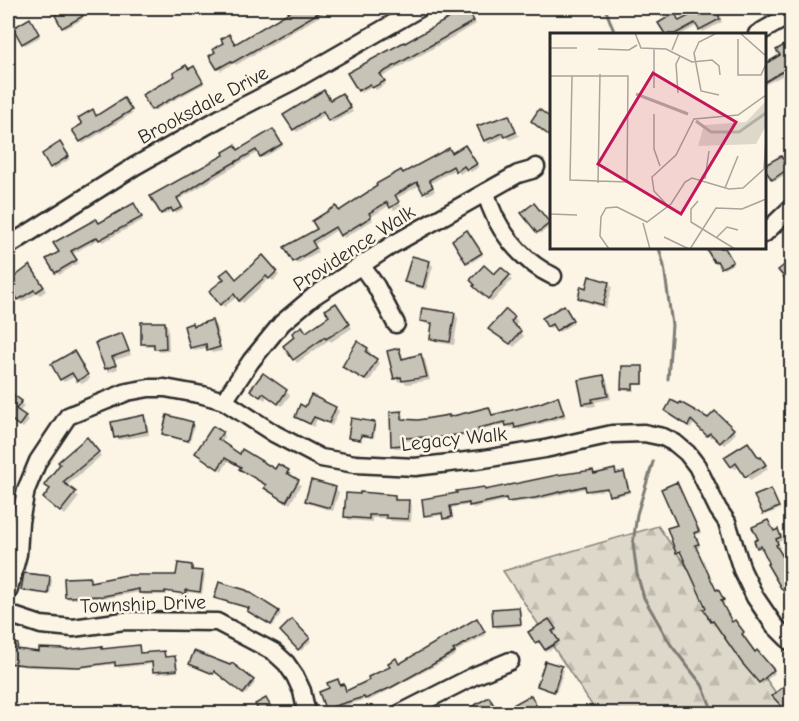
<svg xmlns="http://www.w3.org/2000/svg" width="799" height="721" font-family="'Comic Neue',sans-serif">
<defs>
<pattern id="forest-firs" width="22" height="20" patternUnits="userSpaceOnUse" patternTransform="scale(1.5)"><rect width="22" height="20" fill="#ded8ca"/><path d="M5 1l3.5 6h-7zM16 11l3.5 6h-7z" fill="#bfbaae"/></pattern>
</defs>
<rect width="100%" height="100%" fill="#fcf5e5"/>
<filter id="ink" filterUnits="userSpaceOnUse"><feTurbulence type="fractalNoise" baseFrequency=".0167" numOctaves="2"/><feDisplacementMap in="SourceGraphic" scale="12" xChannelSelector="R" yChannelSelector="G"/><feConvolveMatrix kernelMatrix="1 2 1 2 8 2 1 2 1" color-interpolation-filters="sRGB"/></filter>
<g filter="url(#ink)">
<polygon fill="url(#forest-firs)" stroke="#84827a" stroke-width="1.5" points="658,526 790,713 597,713 503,571"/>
<g fill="#0003">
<polygon points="70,8 77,8 83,19 65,29 57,15"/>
<polygon points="300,8 334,8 236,65 234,63 221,71 218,68 211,56 235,45"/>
<polygon points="707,8 735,8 719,17 722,22 703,32 698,25 682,34 666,34 660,23 677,17 680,23"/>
<polygon points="469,12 476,24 382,77 386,84 376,90 373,86 361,93 359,90 406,45"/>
<polygon points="31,22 40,37 25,45 23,43"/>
<polygon points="792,51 792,71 764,85 764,66"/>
<polygon points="189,70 195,70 204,84 154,111 152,109"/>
<polygon points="345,98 353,112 332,123 326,114 297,132 294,129 331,102"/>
<polygon points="126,102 133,113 83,144 81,141 74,130"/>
<polygon points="509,117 519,136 510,140 506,136 489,144 485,140"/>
<polygon points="275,133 283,146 263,158 259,152 178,200 183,209 176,213 173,210 164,215 162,213 152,196"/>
<polygon points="62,146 70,159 54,169 52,167"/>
<polygon points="468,149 479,167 471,172 467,169 460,174 456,169 431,183 435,191 427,195 420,185 397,198 401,206 394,210 390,205 371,217 373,220 344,238 338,229 314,245 318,252 297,264 294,261 319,229 339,212 403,174"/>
<polygon points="792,151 792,170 775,181 764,167 773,161 775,163"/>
<polygon points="536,207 551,226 540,234 523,213"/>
<polygon points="136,208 143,220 103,242 99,239 72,254 78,263 59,275 56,272 48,260 100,225"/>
<polygon points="469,234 483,255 469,264 467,262"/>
<polygon points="715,248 724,248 733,264 724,269 720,262 717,264 709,251"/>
<polygon points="262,257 279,275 273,281 270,278 243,303 237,297 224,307 211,291 236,281"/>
<polygon points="413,258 430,263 433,266 426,290 409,285 406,281"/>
<polygon points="501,269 512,280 492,302 475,286 494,276"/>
<polygon points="33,270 46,291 40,295 38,293 22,302 19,299"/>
<polygon points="608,283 612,287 606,308 583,301 579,298 587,290"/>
<polygon points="339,309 352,328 331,342 329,340 297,363 294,359 306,333"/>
<polygon points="566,309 574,323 559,332 555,326 550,328 548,326"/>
<polygon points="506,311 518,322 514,326 524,336 514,347 504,338 502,340 490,328"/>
<polygon points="454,314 458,318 454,345 435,342 431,339 434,325 426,324 422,320"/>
<polygon points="212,322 216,326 222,351 212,353 208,347 195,351 191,347 194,327"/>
<polygon points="165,323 168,327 169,351 159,352 156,347 146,347 143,343"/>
<polygon points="122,335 125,339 131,355 115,360 118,369 109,372 106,368"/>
<polygon points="367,349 371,353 369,356 380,363 369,382 348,370"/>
<polygon points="399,350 402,353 404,360 421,356 425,360 430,380 407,384 403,381 399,382 395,378"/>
<polygon points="74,353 90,379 82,384 76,376 64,382 61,379"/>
<polygon points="642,368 644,370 644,385 634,385 634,391 625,391 623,388"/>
<polygon points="263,375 290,395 282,406 267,396 265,400 256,394"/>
<polygon points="604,377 607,380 611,399 595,402 596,406 588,407 584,404"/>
<polygon points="8,393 24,406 19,413 29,421 23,428 8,416"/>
<polygon points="557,398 566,417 519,430 516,427 510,428 507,424 480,431 482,437 472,439 469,436 435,441 404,441 404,448 395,448 393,445 401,413 404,416 404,421 450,418 489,408 493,416 541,405"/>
<polygon points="335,408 339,411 332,426 317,419 314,427 296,416 306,409"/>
<polygon points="715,413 736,433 724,445 714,435 711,438 695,422 691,428 670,414 708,420"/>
<polygon points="143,416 147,420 149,435 119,440 115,437"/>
<polygon points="192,423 194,426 190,442 164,434"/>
<polygon points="374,423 376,426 374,438 363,436 362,442 349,437"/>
<polygon points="222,434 225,437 221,443 240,456 276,471 279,466 291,474 290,477 301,485 290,504 269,491 266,488 267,486 229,460 222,471 200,456"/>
<polygon points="87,439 101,456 66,486 79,497 65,515 48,501"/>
<polygon points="748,444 768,469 750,480 740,467 735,469 732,466"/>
<polygon points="614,471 617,476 624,474 626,476 630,493 613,497 609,489 590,493 587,488 538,500 511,503 508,500 473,508 470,505 451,508 453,519 446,520 444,515 428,517 426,515 484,488 486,491 593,472 595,474"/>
<polygon points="677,484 701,533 696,535 700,547 697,548 716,591 725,603 722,604 733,623 737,624 745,636 743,637 755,654 757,652 775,673 762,684 743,662 716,622 712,621 683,553 680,554 677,552 679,525"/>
<polygon points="335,489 339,492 333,511 310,504 307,500"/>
<polygon points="772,492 780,509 766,515 764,513"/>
<polygon points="394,496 398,502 408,502 412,505 411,522 391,521 388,518 372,518 372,522 349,520 345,516"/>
<polygon points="768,521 775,532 778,531 780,534 783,540 778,542 780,547 778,548 792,572 764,548 761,550 758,547"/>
<polygon points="192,566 194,572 202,573 205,575 202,594 188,592 188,596 167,592 167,595 143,595 140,592 107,598 69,599 66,596 89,579 92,583 178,577"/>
<polygon points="49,578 52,580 50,595 25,592 23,590"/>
<polygon points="216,598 279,612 281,614 273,626 251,613 250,609"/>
<polygon points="519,609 521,611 522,626 497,628 495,626"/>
<polygon points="292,622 311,641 301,651 282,631"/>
<polygon points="479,623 486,635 455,652 456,655 368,701 366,699 329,711 326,708 331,689 338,681 347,692"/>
<polygon points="551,623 557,631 553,634 559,644 549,651 542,642 539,644 536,642"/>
<polygon points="8,644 17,645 19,650 41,654 65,650 138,647 141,654 163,652 166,658 175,658 177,660 178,672 156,674 153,664 119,668 116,664 82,668 28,667 8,664"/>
<polygon points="546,662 564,670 556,693 538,686"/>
<polygon points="191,664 253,681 255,683 246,694 216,671 215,675"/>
</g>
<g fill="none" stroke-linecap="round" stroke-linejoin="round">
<g stroke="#7d7b74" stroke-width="3">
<polyline points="605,8 615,34"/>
<polyline points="659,248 664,266 672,325 668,379"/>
<polyline points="653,462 637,514 633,544 637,574 644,598 671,645 702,685 714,714"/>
</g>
</g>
<g fill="#c8c3b7" stroke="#2b2b2b" stroke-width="1.5">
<polygon points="67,8 78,8 83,16 62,28 55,15"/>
<polygon points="296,8 327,8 232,63 231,61 217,69 209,56 215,52 213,49 223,43 221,39 229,34 235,44"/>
<polygon points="467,8 474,21 380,74 385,81 372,88 370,84 358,91 347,73 404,42 405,43"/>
<polygon points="704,8 728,8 718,14 720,19 699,30 695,23 675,34 665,34 658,23 675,13 679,21"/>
<polygon points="30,18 39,34 22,44 13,28"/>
<polygon points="786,44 792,53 792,66 765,82 765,64 780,55 776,50"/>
<polygon points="186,65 189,69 194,66 203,82 151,110 142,95 175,76 173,73"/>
<polygon points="324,90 330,100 342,93 351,108 328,121 323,111 293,130 283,115"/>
<polygon points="124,98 132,110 80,142 72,130 82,124 78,118 93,109 96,116"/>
<polygon points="539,109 552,119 552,138 531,121"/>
<polygon points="509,115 516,132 505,137 503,133 484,141 477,126"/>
<polygon points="273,129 282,144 260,157 256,150 211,176 177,198 182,207 173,212 171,208 161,214 150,196 224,155 223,152 235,145 238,150"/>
<polygon points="60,142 69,156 50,168 42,154"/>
<polygon points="465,145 477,164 467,170 464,166 456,172 453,166 429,180 433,187 423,193 417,182 395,195 399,202 390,208 387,202 369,213 371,217 340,236 335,227 312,241 316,248 293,262 284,247 317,229 312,221 336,206 339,211 377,186 376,184 401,170 403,173 449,148 452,153"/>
<polygon points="781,156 789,168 772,180 765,170 765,165"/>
<polygon points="134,203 142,217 99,240 97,237 71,251 77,260 55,273 46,259 59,252 53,243 96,219 99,223"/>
<polygon points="534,203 550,223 537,233 521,213"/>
<polygon points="467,230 482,253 466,263 452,240"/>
<polygon points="712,248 725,248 733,262 721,268 717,261 714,262 707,250"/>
<polygon points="263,255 277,271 269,279 266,276 239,301 234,294 220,305 209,291 224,279 220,275 228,269 236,279"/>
<polygon points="412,256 430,261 423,287 404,282"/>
<polygon points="792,259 792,287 778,270"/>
<polygon points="30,265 44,287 36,292 34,290 18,300 8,282"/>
<polygon points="484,265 494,274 501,267 510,275 488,299 473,286 475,285 470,280"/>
<polygon points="589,276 609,282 603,305 578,298 581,286 586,288"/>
<polygon points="336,303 350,324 326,339 325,337 293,360 283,346 294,337 292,333 302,326 306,332 329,316 325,310"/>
<polygon points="564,305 573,320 556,331 552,324 547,327 542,318"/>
<polygon points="422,308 455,313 450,342 430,339 432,323 420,321"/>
<polygon points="506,309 515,317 511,322 521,331 510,344 488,329"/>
<polygon points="212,320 220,347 207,351 206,344 190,348 184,326 192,323 193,326"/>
<polygon points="141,322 165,322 166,348 154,349 154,344 141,344"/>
<polygon points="122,333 129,351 112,357 116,365 105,369 95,343"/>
<polygon points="357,341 368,348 366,352 377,359 365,380 342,367"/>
<polygon points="399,348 402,359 421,354 427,377 402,381 401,377 394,379 387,351"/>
<polygon points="74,351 88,375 77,381 72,373 60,380 51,364"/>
<polygon points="622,366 643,366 643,384 633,384 633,389 621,389"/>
<polygon points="263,373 287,390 278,404 263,393 260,397 250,390"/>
<polygon points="604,375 608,396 592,399 593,402 583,404 578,380"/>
<polygon points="8,391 22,401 16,409 26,416 19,426 9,418 8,420"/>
<polygon points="311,395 336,407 329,423 314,417 310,424 295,417 300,404 305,407"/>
<polygon points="558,396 564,414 539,422 515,428 514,424 506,426 505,422 478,428 480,434 468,437 467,433 431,439 430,437 401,438 402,445 391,446 390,412 402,411 402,419 418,420 449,415 449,417 489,407 492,415 540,403"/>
<polygon points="671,400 679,404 680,402 708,418 715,411 734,429 720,443 710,433 707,436 691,420 688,426 665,411"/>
<polygon points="144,415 147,431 114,438 111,422"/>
<polygon points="167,415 193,422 188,441 162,434"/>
<polygon points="351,418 375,422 372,437 361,435 360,440 348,438"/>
<polygon points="213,426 223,432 218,439 240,454 242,449 275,469 278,464 289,470 287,473 299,480 286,502 264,488 266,485 239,469 241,467 225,458 218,469 195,453"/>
<polygon points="87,437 99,452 63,482 76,492 60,512 43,498 50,489 44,485 60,464 58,462"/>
<polygon points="748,442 759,458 761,457 766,465 745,477 736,463 731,467 724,457"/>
<polygon points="615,469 616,474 624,472 629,491 609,496 607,488 586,491 585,486 535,498 507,502 506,498 469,506 469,503 450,506 452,517 443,519 442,513 424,516 422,499 457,493 456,491 484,487 485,490 557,475 593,470 594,474"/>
<polygon points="311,480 336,487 330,508 305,501"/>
<polygon points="677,482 699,531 694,533 699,544 695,545 716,590 718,589 724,600 721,601 732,622 735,620 744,632 742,634 755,652 757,650 774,670 759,683 742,663 713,621 711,622 703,609 706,608 680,551 676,553 667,528 677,525 661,489"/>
<polygon points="771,489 779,507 763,514 754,496"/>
<polygon points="360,492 395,495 395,500 409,500 408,519 386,518 386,515 369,515 369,519 344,517 346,493 360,494"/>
<polygon points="768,520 774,531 778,529 781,537 776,539 778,544 776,545 792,572 792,601 781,588 767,564 769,563 761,546 757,548 754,541 758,539 752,527"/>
<polygon points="178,563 192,565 192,570 203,571 200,592 186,590 186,594 165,591 165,593 139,593 139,589 104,596 65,597 64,578 90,577 90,582 126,575 176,575"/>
<polygon points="24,573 50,576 48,594 21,590"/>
<polygon points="219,582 246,590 279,611 271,625 247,611 249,608 214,598"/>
<polygon points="519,607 521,624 493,626 492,609"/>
<polygon points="477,618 485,632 453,650 455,652 392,687 365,699 364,697 325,709 319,692 329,688 327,683 338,679 340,685 344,684 346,691 369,680 368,677 390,667 388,663 396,658 399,664"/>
<polygon points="292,619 310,638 298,650 280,631"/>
<polygon points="549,619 556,629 552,631 559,641 545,650 539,641 535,643 528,632"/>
<polygon points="8,642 18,644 17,649 39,652 39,648 65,649 65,650 102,646 102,649 139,645 140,653 164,651 165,657 175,656 177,670 153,672 152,662 115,666 115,662 79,667 25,665 8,663"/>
<polygon points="194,651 230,665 232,663 254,680 243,694 214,671 213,674 189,664"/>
<polygon points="545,661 562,666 554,692 537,686"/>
<polygon points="786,684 792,691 792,706 786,711 772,696"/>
<polygon points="531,695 538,709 530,714 512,714 509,707"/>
<polygon points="489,697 499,714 459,714"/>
<polygon points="266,698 275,714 260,714 255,704"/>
</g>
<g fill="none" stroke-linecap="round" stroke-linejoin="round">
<defs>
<g id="minor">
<polyline points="757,34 792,14"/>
<path d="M486 192C494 227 521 261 553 276"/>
<polyline points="764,234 792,207"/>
<polyline points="8,246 135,166 222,117 293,81 420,8"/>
<polyline points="361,265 376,286 396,324"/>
<polyline points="224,401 251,361 282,323 314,296 392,245 518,174 532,170 536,167"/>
<polyline points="8,592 18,554 20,522 26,490 38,461 68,416 127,392 149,388 165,388 203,395 224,401 275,434 321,458 355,464 415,467 484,459 545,449 612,434 644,433 663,437 675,443 687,453 697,466 718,509 727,522 742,570 755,597 774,625 792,643"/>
<polyline points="8,614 41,625 73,628 124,621 217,622 274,652 286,663 295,676 302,691 307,714"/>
<polyline points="399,714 474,676 510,661"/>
</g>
</defs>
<use href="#minor" stroke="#2b2b2b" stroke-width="21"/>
<use href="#minor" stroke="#fcf5e5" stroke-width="16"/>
</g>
</g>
<g text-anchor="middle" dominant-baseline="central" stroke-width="5" stroke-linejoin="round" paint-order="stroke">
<g font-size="20" fill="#2b2b2b" stroke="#fcf5e5">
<text transform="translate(203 105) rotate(-28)">Brooksdale Drive</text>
<text transform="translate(354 248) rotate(-33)">Providence Walk</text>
<text transform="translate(454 439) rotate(-6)">Legacy Walk</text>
<text transform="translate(143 604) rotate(-2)">Township Drive</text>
</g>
</g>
<g transform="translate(550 33)">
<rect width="216" height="216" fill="#fcf5e5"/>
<path d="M216 68V93L206 111 148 113 154 92 196 89Z" fill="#ded8ca"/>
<path fill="none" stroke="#b4b0a5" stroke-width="3" d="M86 61 138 81M146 88 161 99H189L216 80"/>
<path fill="none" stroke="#a8a49b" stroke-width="1.5" d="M85 0 91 15 116 16 142 29 162 27 169 33 170 42M190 0 216 23M165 1 149 9 144 20 151 58 169 62M188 6V42H211L216 31M0 15H27M48 16 79 17 87 12M104 16V55M122 17 129 0M0 43H78L77 149 20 147 22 43M128 60 126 31 130 23M104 81V116L110 133M155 146 159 118M48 150 50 41M175 155 188 123M148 168 141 176V189L185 216M118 173 104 158 102 144 126 122 144 86 188 82 216 62M0 181 27 182M93 190 100 216M114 204 139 216M166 205 177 194 188 197M59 216 50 203 51 184 56 175 67 174 97 189 121 171 135 149 142 145 179 156 193 155 214 136 216 106M140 216 166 175 192 176 216 166"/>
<path fill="#c2185b" fill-opacity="0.15" stroke="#c2185b" stroke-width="3" d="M103 40 186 89 131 181 48 131Z"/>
<rect width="216" height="216" fill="none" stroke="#2b2b2b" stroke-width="3"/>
</g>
<rect width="799" height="721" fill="none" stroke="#fcf5e5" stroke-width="30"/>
<rect x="15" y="15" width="769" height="691" fill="none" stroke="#2b2b2b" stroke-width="2" filter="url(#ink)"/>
</svg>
